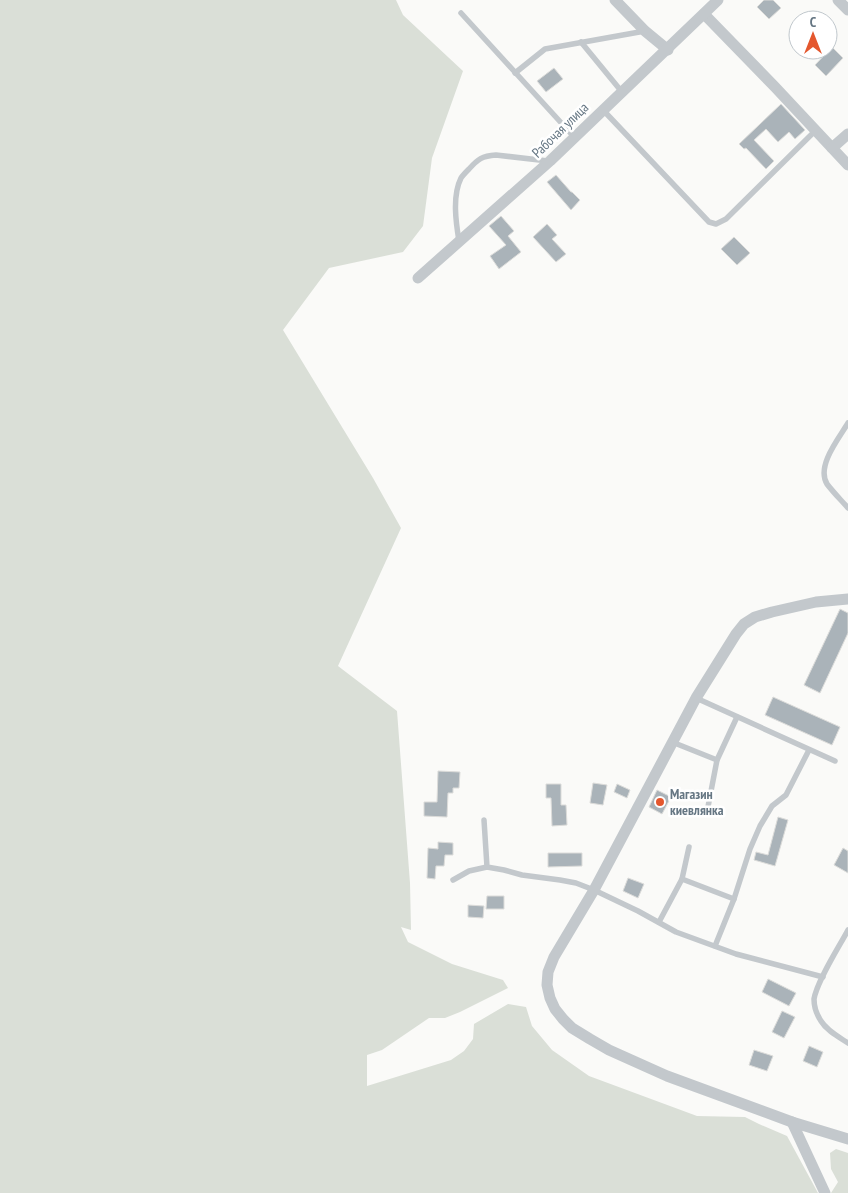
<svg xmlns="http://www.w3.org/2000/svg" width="848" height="1193" font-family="'PT Sans Narrow',sans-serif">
<rect width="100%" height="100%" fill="#fafaf8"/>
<g fill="#dadfd7">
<polygon points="0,0 396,0 403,15 463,71 432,158 423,226 403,252 329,268 283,330 373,478 401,528 338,666 397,711 410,883 411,930 401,927 408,942 452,964 503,980 508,988 460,1012 445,1018 429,1018 382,1050 367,1055 367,1086 451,1060 464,1051 473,1039 474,1024 508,1004 526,1007 532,1026 552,1050 589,1076 697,1116 745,1117 759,1124 787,1136 818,1193 0,1193"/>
<polygon points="836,1149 848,1153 848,1193 831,1193 838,1182 831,1169 830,1153"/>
</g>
<g fill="#aab3b9" stroke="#dcdcda">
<polygon points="764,0 773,0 781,8 769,19 757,7"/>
<polygon points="832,47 843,58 826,76 815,65"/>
<polygon points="554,68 563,79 546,92 537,81"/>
<polygon points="781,104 805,130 795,139 789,132 778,142 766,129 754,140 774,161 766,169 746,148 744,149 739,144"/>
<polygon points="556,175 571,192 572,192 580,200 571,210 547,182"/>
<polygon points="501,216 514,231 508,236 521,252 499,269 490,256 506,245 489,226"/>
<polygon points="547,224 557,235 552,239 566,254 556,262 533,237"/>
<polygon points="734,237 750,253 737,265 721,249"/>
<polygon points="840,609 848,613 848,633 820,693 804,685"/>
<polygon points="773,697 840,727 832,745 765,715"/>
<polygon points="438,771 460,772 459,788 453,788 453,793 448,793 447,817 424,816 424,802 437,802"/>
<polygon points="593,783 607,785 603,805 590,803"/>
<polygon points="546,784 561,784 561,805 566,805 567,825 552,826 551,798 546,798"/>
<polygon points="617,784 630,790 627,798 614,792"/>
<polygon points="657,790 671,797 662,814 649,807"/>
<polygon points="778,817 788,820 775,866 754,860 756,852 768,855"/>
<polygon points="438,842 453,843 453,855 445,855 444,866 436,866 435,879 427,878 428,848 438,849"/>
<polygon points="843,848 848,851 848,873 834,865"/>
<polygon points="548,853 582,853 582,866 548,867"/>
<polygon points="628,878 644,884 638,898 623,891"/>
<polygon points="487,896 504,896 504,909 486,909"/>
<polygon points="468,905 484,906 483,918 468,917"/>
<polygon points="768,979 796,993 789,1006 762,992"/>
<polygon points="782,1011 795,1017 784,1038 772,1032"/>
<polygon points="809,1046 823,1052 817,1067 803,1061"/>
<polygon points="754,1050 773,1056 767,1071 749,1065"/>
</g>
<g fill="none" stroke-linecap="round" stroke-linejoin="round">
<g stroke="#c3c8cc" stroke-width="5.5">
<polyline points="461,13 575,138"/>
<polyline points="581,42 622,92"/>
<polyline points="515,73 545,49 645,31"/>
<polyline points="603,110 709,222 716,224 726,219 815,131"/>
<path d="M459 241C456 223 452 196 461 178 463 175 466 172 469 169 478 159 482 156 496 155L548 161"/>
<path d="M848 423C839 438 816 466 827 484 833 492 841 500 848 508"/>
<polyline points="696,698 835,761"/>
<polyline points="672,742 717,760"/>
<polyline points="707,812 717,760 737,717"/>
<polyline points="484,820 487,867 504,870 522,875 560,880 576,883 594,890 638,911 676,932 736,954 823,977"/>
<polyline points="682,879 734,899"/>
<polyline points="453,880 469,871 487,867"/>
<polyline points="659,922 682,879 689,847"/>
<path d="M848 930C839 947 817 981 814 999 814 1006 817 1015 821 1021 827 1031 839 1037 848 1043"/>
<polyline points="715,946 734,899 750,849 760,826 772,806 786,795 809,750"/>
</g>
<g stroke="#c3c8cc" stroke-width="11">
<polyline points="615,0 645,31 668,50"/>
<polyline points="838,0 848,10"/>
<polyline points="704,14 775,87 848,165"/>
<polyline points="832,148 848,134"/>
<polyline points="418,278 550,161 718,0"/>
<polyline points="848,599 816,602 772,612 755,617 744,624 736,634 696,698 594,890 554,957 548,972 547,985 550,998 555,1009 563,1019 572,1028 590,1039 609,1050 667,1076 792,1122 848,1139"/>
<polyline points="792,1122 825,1193"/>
</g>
</g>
<circle fill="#e4572e" stroke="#fff" stroke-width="2" cx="660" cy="802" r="5"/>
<g text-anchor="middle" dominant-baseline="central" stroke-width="5" stroke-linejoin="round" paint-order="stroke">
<g font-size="14" fill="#657683" stroke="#fff">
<text transform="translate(560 130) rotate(-44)">Рабочая улица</text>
</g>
<g font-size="14" font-weight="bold" fill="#657683" stroke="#fff" text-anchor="start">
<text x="670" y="794">Магазин<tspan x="670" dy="16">киевлянка</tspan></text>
</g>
</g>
<g transform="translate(813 35)"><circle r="24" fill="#ffffff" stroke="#c1c8cd"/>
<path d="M0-4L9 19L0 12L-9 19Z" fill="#e4572e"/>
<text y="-8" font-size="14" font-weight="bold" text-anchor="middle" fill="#657683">С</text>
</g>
</svg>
